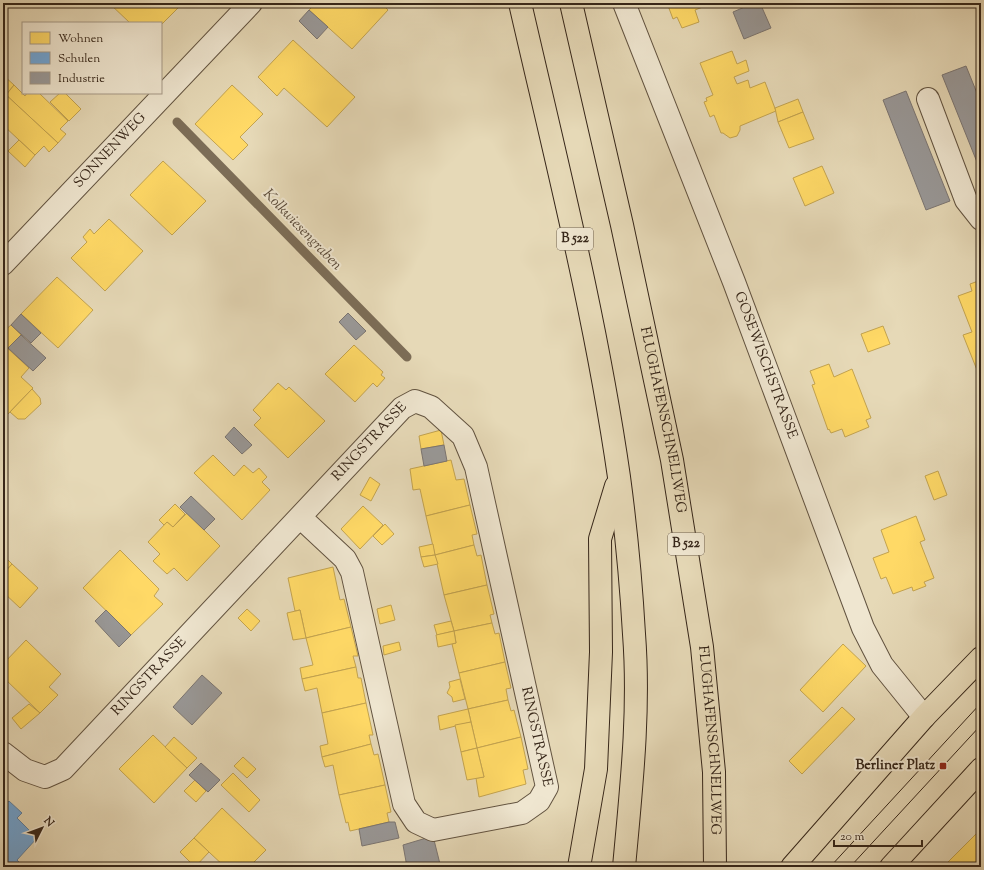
<svg xmlns="http://www.w3.org/2000/svg" width="984" height="870" font-family="'Sorts Mill Goudy',serif">
<rect width="100%" height="100%" fill="#e6d9b7"/>
<filter id="stains"><feTurbulence type="fractalNoise" baseFrequency=".005" numOctaves="4"/><feColorMatrix values="0 0 0 0 .2 0 0 0 0 .09 0 0 0 0 .02 0 0 0 .5 -.17"/></filter>
<radialGradient id="worn" r=".72"><stop offset=".6" stop-color="#630" stop-opacity="0"/><stop offset="1" stop-color="#630" stop-opacity=".3"/></radialGradient>
<g fill="#ffd966" stroke="#c3a34f">
<polygon points="109,3 183,3 161,25 161,23 130,23"/>
<polygon points="316,3 381,3 388,10 352,49 309,10"/>
<polygon points="667,3 713,3 695,10 699,22 682,28 677,17 673,19"/>
<polygon points="293,40 355,97 327,127 284,88 277,96 258,77"/>
<polygon points="732,51 737,64 746,60 749,71 734,77 737,84 748,80 750,88 765,82 776,111 740,126 740,130 737,136 730,138 723,133 721,133 714,115 710,117 704,102 707,101 706,98 713,95 700,63"/>
<polygon points="3,75 14,85 6,95 3,92"/>
<polygon points="14,85 25,96 27,93 39,93 68,121 60,129 66,134 58,143 6,95"/>
<polygon points="232,85 263,114 240,137 248,145 233,160 195,124"/>
<polygon points="3,92 58,143 49,152 44,146 35,155 3,125 3,119 8,113 3,108"/>
<polygon points="60,93 65,93 81,109 69,121 50,102"/>
<polygon points="798,99 803,112 778,122 775,108"/>
<polygon points="803,112 814,139 789,148 778,122"/>
<polygon points="19,140 35,155 25,167 8,151"/>
<polygon points="163,161 206,201 172,235 130,195"/>
<polygon points="822,166 834,193 805,206 793,178"/>
<polygon points="109,219 143,251 105,291 71,258 87,242 83,237 90,229 94,234"/>
<polygon points="57,277 93,310 58,348 21,314"/>
<polygon points="981,280 981,380 963,335 972,332 958,296 972,291 970,284"/>
<polygon points="11,325 21,335 8,348 3,344 3,332"/>
<polygon points="883,326 890,344 868,352 861,334"/>
<polygon points="3,344 29,368 21,377 33,388 8,414 3,409"/>
<polygon points="354,345 383,372 381,375 385,378 377,387 373,383 355,402 325,374"/>
<polygon points="829,364 834,377 852,369 871,418 866,420 869,427 845,437 842,429 831,433 829,429 828,430 812,385 815,384 810,371"/>
<polygon points="278,383 286,390 289,387 325,421 288,458 254,425 261,418 253,410"/>
<polygon points="32,389 40,398 41,404 25,419 18,419 10,412"/>
<polygon points="441,430 444,445 421,449 419,436"/>
<polygon points="213,455 234,476 244,465 253,473 259,468 267,477 262,482 270,490 242,520 194,473"/>
<polygon points="451,460 456,480 464,479 470,505 426,516 420,489 413,490 410,469"/>
<polygon points="938,471 947,495 934,500 925,476"/>
<polygon points="370,477 380,484 371,501 360,495"/>
<polygon points="175,504 185,514 173,527 167,522 164,525 159,520"/>
<polygon points="470,505 477,534 472,535 474,545 435,555 426,516"/>
<polygon points="363,506 383,525 360,549 341,529"/>
<polygon points="187,513 220,546 187,581 174,568 167,574 153,561 160,554 148,542 167,522 173,527"/>
<polygon points="916,516 925,540 920,542 934,578 924,582 926,586 913,591 912,587 893,594 886,577 881,579 873,558 889,552 881,530"/>
<polygon points="385,524 394,534 382,545 373,536"/>
<polygon points="433,544 435,555 421,557 419,547"/>
<polygon points="474,545 477,556 481,555 487,585 444,595 435,555"/>
<polygon points="120,550 159,589 154,596 163,604 131,635 83,588"/>
<polygon points="3,555 12,564 3,574"/>
<polygon points="435,555 438,564 424,567 421,557"/>
<polygon points="12,564 38,588 20,608 3,592 3,574"/>
<polygon points="333,567 340,600 344,599 351,627 306,638 300,610 295,611 288,578"/>
<polygon points="487,585 494,614 490,615 492,623 454,631 444,595"/>
<polygon points="391,605 395,620 380,624 377,609"/>
<polygon points="247,609 260,621 251,631 238,618"/>
<polygon points="300,610 306,638 293,640 287,613"/>
<polygon points="451,621 454,631 437,635 434,625"/>
<polygon points="492,623 495,634 499,633 505,662 459,673 452,644 456,643 454,631"/>
<polygon points="351,627 358,656 353,656 356,667 302,679 300,668 313,665 306,638"/>
<polygon points="454,631 456,643 438,647 436,635"/>
<polygon points="26,640 61,674 49,687 58,695 40,713 3,677 3,664"/>
<polygon points="399,642 401,650 384,655 383,646"/>
<polygon points="843,644 866,666 823,712 800,690"/>
<polygon points="505,662 511,688 506,689 508,700 468,709 459,673"/>
<polygon points="356,667 358,678 361,678 366,703 322,713 317,688 305,691 302,679"/>
<polygon points="460,679 465,699 453,702 452,697 447,693 450,687 449,682"/>
<polygon points="508,700 511,711 514,710 521,737 477,748 468,709"/>
<polygon points="366,703 373,735 369,735 371,744 322,757 320,746 328,744 322,713"/>
<polygon points="29,704 40,713 21,729 12,718"/>
<polygon points="842,707 855,719 802,774 789,761"/>
<polygon points="468,709 471,722 440,730 438,716"/>
<polygon points="471,722 477,748 461,752 455,725"/>
<polygon points="153,735 187,768 154,803 119,769"/>
<polygon points="174,737 197,758 187,768 165,747"/>
<polygon points="521,737 528,769 523,770 526,784 479,797 476,778 484,777 477,748"/>
<polygon points="371,744 374,755 378,754 385,785 339,795 333,765 325,767 322,757"/>
<polygon points="477,748 484,777 467,780 461,752"/>
<polygon points="243,757 256,769 247,778 234,766"/>
<polygon points="233,773 260,800 249,812 221,785"/>
<polygon points="195,780 206,791 196,802 184,791"/>
<polygon points="385,785 391,812 387,813 389,822 350,831 348,822 346,823 339,795"/>
<polygon points="222,808 266,850 249,867 225,867 194,838"/>
<polygon points="981,829 981,867 943,867"/>
<polygon points="194,838 209,852 195,867 180,852"/>
</g>
<polygon fill="#6fa8dc" stroke="#5e81a2" points="9,801 22,813 17,818 37,838 17,860 24,867 3,867 3,807"/>
<g fill="#999" stroke="#7b7673">
<polygon points="754,3 760,3 771,28 744,39 733,12"/>
<polygon points="309,10 328,27 317,39 299,21"/>
<polygon points="966,66 981,103 981,172 942,75"/>
<polygon points="906,91 950,201 926,210 883,100"/>
<polygon points="348,313 366,331 356,340 339,322"/>
<polygon points="21,314 41,333 31,343 11,325"/>
<polygon points="21,335 46,358 33,371 8,348"/>
<polygon points="234,427 252,445 242,454 225,437"/>
<polygon points="444,445 447,461 424,466 421,449"/>
<polygon points="191,496 215,519 204,530 180,507"/>
<polygon points="106,610 131,635 119,647 95,621"/>
<polygon points="202,675 222,693 192,725 173,707"/>
<polygon points="201,763 220,780 208,792 189,775"/>
<polygon points="389,822 395,822 399,838 362,846 359,829"/>
<polygon points="433,836 440,864 437,867 407,867 403,845"/>
</g>
<g fill="none" stroke-linecap="round" stroke-linejoin="round">
<polyline stroke="#7c6d57" stroke-width="9" points="177,122 407,357"/>
<defs>
<g id="minor">
<path id="s1" d="M624 3 734 282 863 628 882 665 924 717"/>
<polyline points="928,99 966,200 981,219"/>
<path id="s2" d="M3 264 251 3"/>
<path id="s3" d="M3 753 25 770 45 777 63 769 402 408 415 401 431 407 463 436 476 467 547 787 539 801 522 813 433 830 416 822 404 804 352 572 345 559 300 517"/>
</g>
<g id="major">
<polyline points="792,867 924,717 981,658"/>
<polyline points="891,867 981,769"/>
</g>
<g id="highway">
<path d="M520 3C556 160 596 317 619 477 626 529 631 582 634 634 640 712 631 790 624 867"/>
<path id="s4" d="M571 3 622 225 672 460 702 647 714 772 715 867"/>
<polyline points="579,867 596,769 601,652 600,539 616,486"/>
</g>
</defs>
<use href="#minor" stroke="#625340" stroke-width="24"/>
<use href="#major" stroke="#362619" stroke-width="24"/>
<use href="#highway" stroke="#362619" stroke-width="24"/>
<use href="#minor" stroke="#efe6d0" stroke-width="22"/>
<use href="#major" stroke="#e6d9b7" stroke-width="22"/>
<use href="#highway" stroke="#e6d9b7" stroke-width="22"/>
<g stroke="#362619" stroke-width="1">
<polyline points="830,867 981,703"/>
<polyline points="850,867 981,725"/>
</g>
</g>
<rect fill="#8f2418" stroke="#efe6d0" stroke-width="1.5" x="939" y="762" width="8" height="8" rx="2"/>
<g text-anchor="middle" dominant-baseline="central" stroke-width="4" stroke-linejoin="round" paint-order="stroke">
<g fill="#efe6d0" stroke="#6e6050" stroke-width="1">
<rect x="557" y="228" width="36" height="22" rx="3"/>
<rect x="668" y="533" width="36" height="22" rx="3"/>
</g>
<g font-size="13" font-weight="bold" fill="#362619">
<text x="575" y="239">B 522</text>
<text x="686" y="544">B 522</text>
</g>
<g font-size="14" fill="#362619" stroke="#efe6d0">
<text stroke="none"><textPath href="#s2" startOffset="156">SONNENWEG</textPath></text>
<text stroke="none"><textPath href="#s1" startOffset="389">GOSEWISCHSTRASSE</textPath></text>
<text stroke="none"><textPath href="#s4" startOffset="427">FLUGHAFENSCHNELLWEG</textPath></text>
<text stroke="none"><textPath href="#s3" startOffset="517">RINGSTRASSE</textPath></text>
<text stroke="none"><textPath href="#s3" startOffset="195">RINGSTRASSE</textPath></text>
<text stroke="none"><textPath href="#s3" startOffset="949">RINGSTRASSE</textPath></text>
<text stroke="none"><textPath href="#s4" startOffset="751">FLUGHAFENSCHNELLWEG</textPath></text>
</g>
<g font-size="14" font-weight="bold" fill="#362619" stroke="#efe6d0" text-anchor="end">
<text x="935" y="766">Berliner Platz</text>
</g>
<g font-size="15" font-style="italic" fill="#594938" stroke="#efe6d0">
<text transform="translate(302 230) rotate(46)">Kolkwiesengraben</text>
</g>
</g>
<rect width="984" height="870" fill="none" stroke="#e6d9b7" stroke-width="16"/>
<rect x="4" y="4" width="976" height="862" fill="none" stroke="#362619" stroke-width="2"/>
<rect x="8" y="8" width="968" height="854" fill="none" stroke="#362619"/>
<rect x="22" y="22" width="140" height="72" fill="#efe6d0" stroke="#a59987"/>
<rect x="30" y="32" width="20" height="12" fill="#ffd966" stroke="#a59987"/>
<text x="58" y="42" font-size="12" fill="#362619">Wohnen</text>
<rect x="30" y="52" width="20" height="12" fill="#6fa8dc" stroke="#a59987"/>
<text x="58" y="62" font-size="12" fill="#362619">Schulen</text>
<rect x="30" y="72" width="20" height="12" fill="#999999" stroke="#a59987"/>
<text x="58" y="82" font-size="12" fill="#362619">Industrie</text>
<g transform="translate(42 828) rotate(48)" stroke="#efe6d0" stroke-width="3" paint-order="stroke">
<path d="M0-3L7 15L0 10L-7 15Z" fill="#362619"/>
<text y="-6" font-size="11" font-weight="bold" text-anchor="middle" fill="#362619">N</text>
</g>
<path d="M834 840v6h88v-6" fill="none" stroke="#362619" stroke-width="2"/>
<text x="840" y="840" font-size="12" fill="#362619" stroke="#efe6d0" stroke-width="3" paint-order="stroke">20 m</text>
<rect width="100%" height="100%" filter="url(#stains)"/>
<rect width="100%" height="100%" fill="url(#worn)"/>
</svg>
